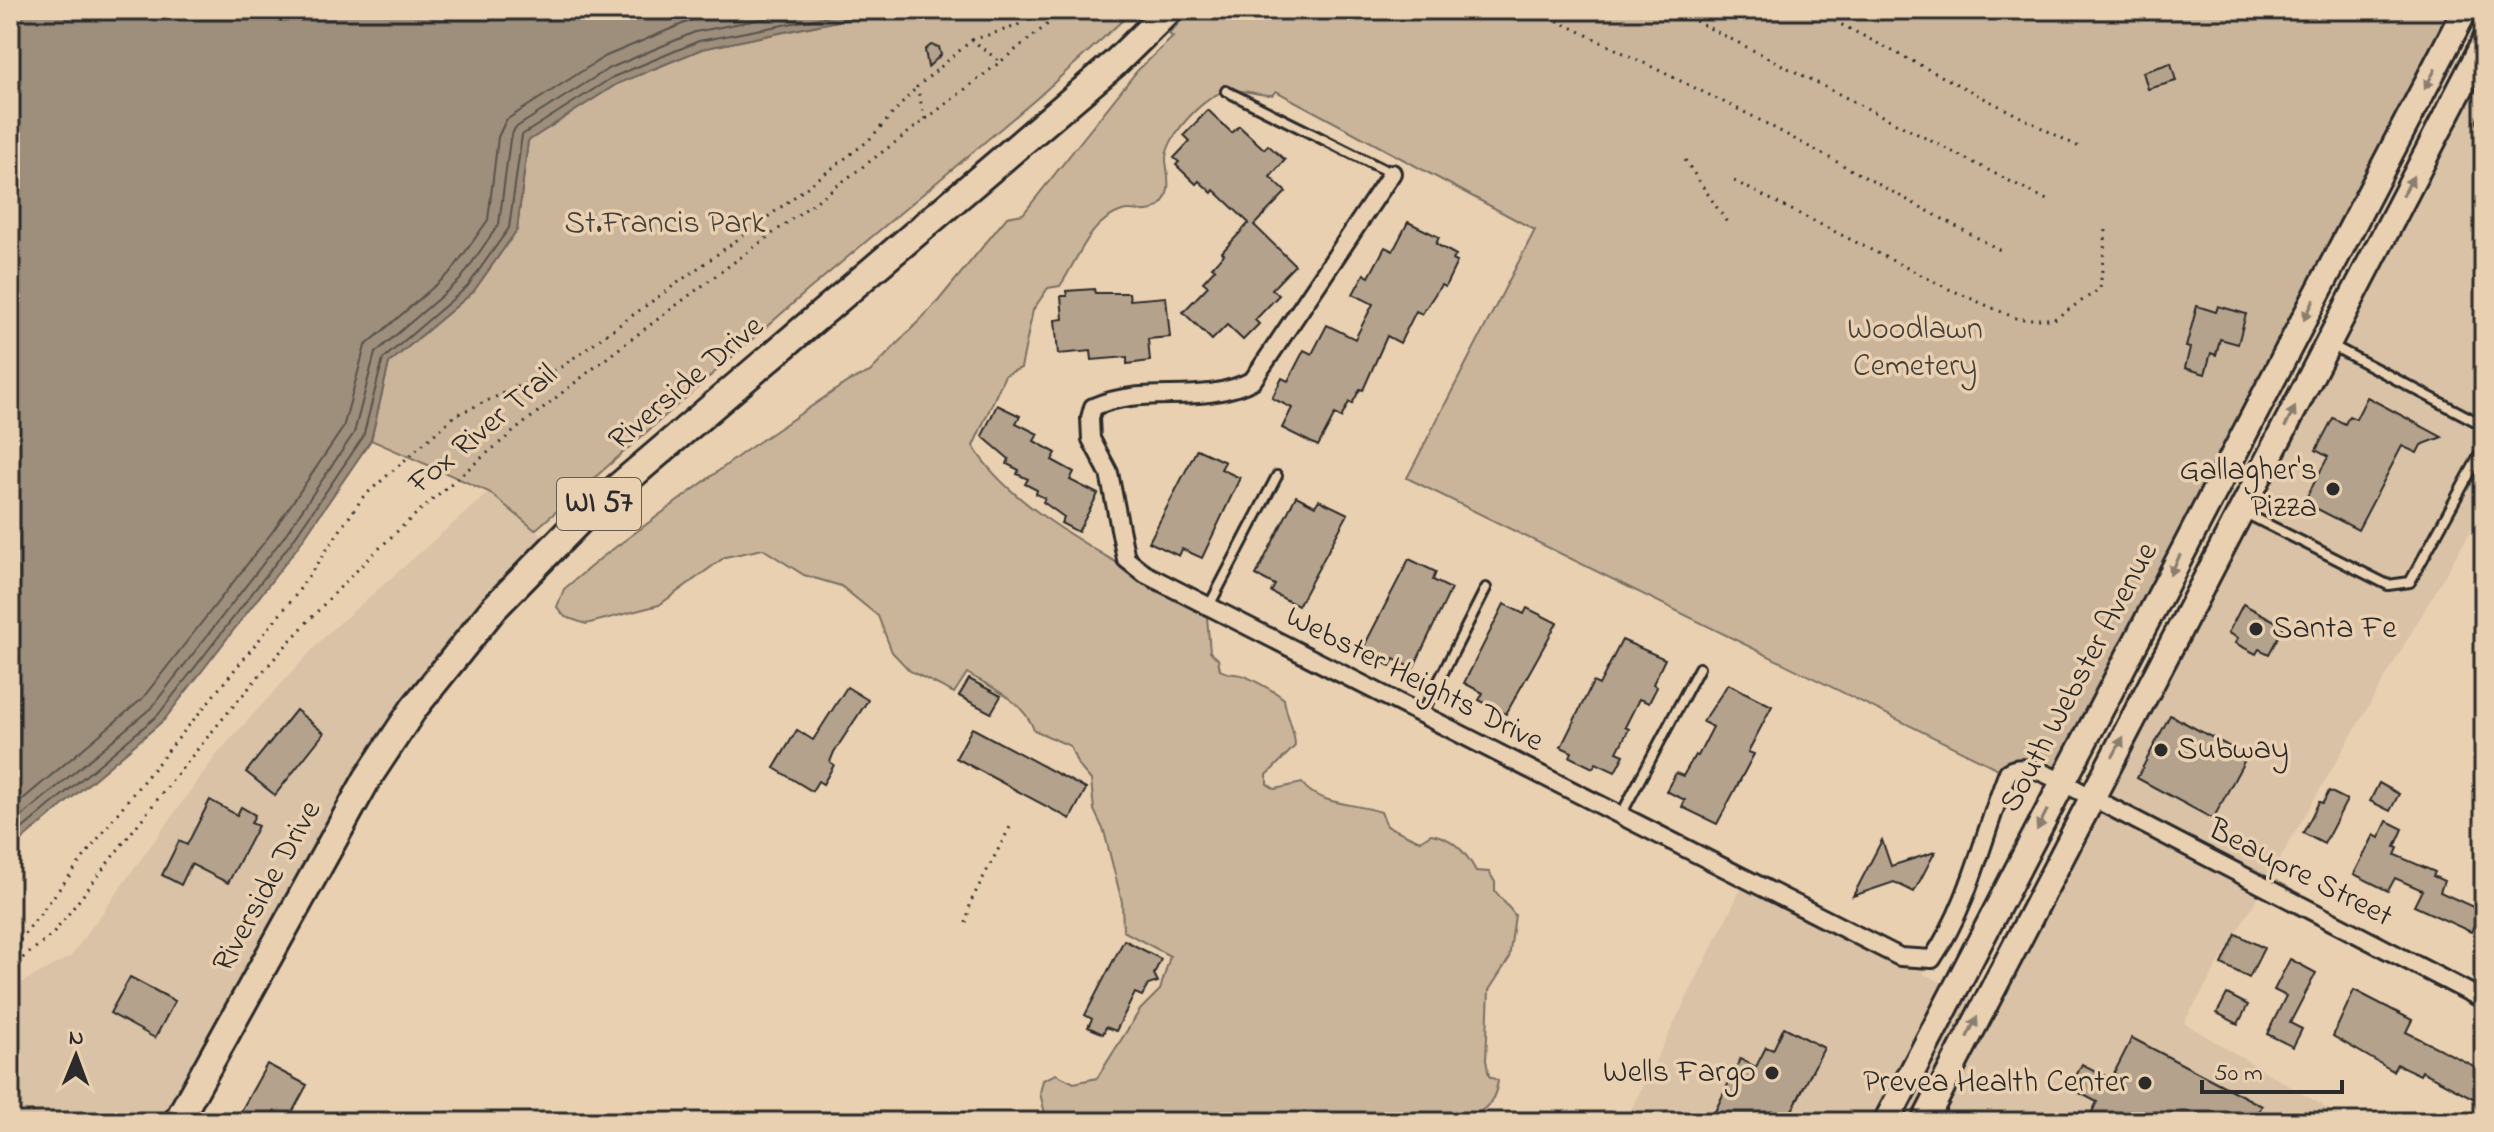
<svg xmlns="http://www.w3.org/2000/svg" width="2494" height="1132" font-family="'Indie Flower',sans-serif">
<rect width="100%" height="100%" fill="#e9d0b1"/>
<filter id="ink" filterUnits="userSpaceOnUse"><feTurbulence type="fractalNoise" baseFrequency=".0125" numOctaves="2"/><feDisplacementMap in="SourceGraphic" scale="16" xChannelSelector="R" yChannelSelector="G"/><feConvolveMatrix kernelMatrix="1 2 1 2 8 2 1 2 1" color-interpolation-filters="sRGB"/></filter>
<g filter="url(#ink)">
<g fill="#d9c2a6">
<polygon points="2484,43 2484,508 2184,1023 2350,1122 1625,1122 1746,879 1923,959 1924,974 1984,1003"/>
<polygon points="489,492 554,545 453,657 177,1122 10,1122 10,989 71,956 217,754 326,635"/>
</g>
<g fill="#cab59b" stroke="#7a7063" stroke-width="2">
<polygon points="891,10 1134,10 1036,99 806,292 535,530 489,492 371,440 389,363 473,292 517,230 528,141 617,84 702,49"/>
<path d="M1191 10H2476L2074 777 2027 759 1998 769 1407 478 1535 230 1276 91 1272 95C1258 95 1242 89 1229 90 1206 93 1164 138 1166 161 1168 177 1173 195 1158 207 1145 216 1134 207 1122 211 1088 222 1078 260 1060 286L1048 288 1033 310 1021 368 1005 375 973 446C1017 519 1137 569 1207 617L1210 652 1218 659 1220 670C1229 675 1236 673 1245 676 1257 682 1274 690 1284 699 1286 716 1295 729 1295 746L1267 775V784L1275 789 1302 783C1317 805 1355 803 1381 812L1387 826 1420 841 1431 834C1452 837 1466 852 1476 871L1489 872 1495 882V891L1515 915 1509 959 1489 990 1486 1060 1489 1076 1498 1081C1494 1110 1478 1114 1453 1122H1047L1040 1093 1043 1080 1056 1074 1074 1083 1097 1078 1140 1010 1160 990 1170 956 1123 931 1122 902 1104 831 1094 810 1091 780 1078 765 1070 746 1034 730C1024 701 992 688 967 673L954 693 910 671 892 652 878 616 841 586 804 575 763 549 725 557 659 605 586 624 565 617 557 607 564 589 601 558 744 452 849 381 870 372 939 300 1007 217 1023 214 1137 71 1173 37 1169 34Z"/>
</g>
<polygon fill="#9e8e7c" stroke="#70665c" stroke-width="2" points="10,10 891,10 702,49 617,84 528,141 517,230 473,292 389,363 371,440 297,548 164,720 10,850"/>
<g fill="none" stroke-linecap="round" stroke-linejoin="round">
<g stroke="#59534b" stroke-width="2">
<polyline points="10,810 142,699 273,531 343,428 365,346 451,272 488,220 498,137 506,120 604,57 692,20 744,10"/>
<polyline points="10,826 151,708 283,538 354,433 375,353 460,280 499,224 510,139 515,128 608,69 695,32 807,10"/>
<polyline points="10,839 158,715 291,543 363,437 383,359 467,287 509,228 522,135 613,77 699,41 861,10"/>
</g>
</g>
<g fill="#b4a28c" stroke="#2b2b2b" stroke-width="2">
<polygon points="931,45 939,47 941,55 928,67 925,50"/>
<polygon points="2171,63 2176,81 2148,89 2143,72"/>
<polygon points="1208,110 1232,133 1239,126 1264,149 1268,145 1285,160 1270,177 1286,192 1254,225 1295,265 1272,289 1279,295 1255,320 1259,324 1243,340 1227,325 1212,340 1183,312 1208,286 1203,282 1215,269 1212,267 1224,254 1222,252 1249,223 1214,190 1212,193 1199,181 1196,184 1176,165 1179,162 1174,158 1190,141 1184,135"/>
<polygon points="1408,222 1439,237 1436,244 1456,255 1453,260 1457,262 1445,287 1441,285 1422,314 1416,311 1400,343 1387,336 1363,390 1360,389 1352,404 1349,402 1341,418 1335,414 1318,446 1282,428 1292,408 1272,398 1282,378 1288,381 1304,350 1312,354 1327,325 1355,339 1373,304 1353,294 1364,274 1369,277 1385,247 1393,251"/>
<polygon points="1094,289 1095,293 1129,293 1130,300 1166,297 1170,337 1148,339 1150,361 1127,364 1127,357 1092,360 1091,351 1058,354 1055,320 1063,319 1061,296 1067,296 1066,291"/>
<polygon points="2197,306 2216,312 2218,306 2246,314 2238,344 2220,339 2216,355 2211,353 2205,374 2185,368 2190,348 2186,347"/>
<polygon points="2367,397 2442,437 2421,445 2417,453 2402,446 2358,530 2304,502 2328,457 2316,450 2333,418 2345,424 2349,416 2356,419"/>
<polygon points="997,405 1020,416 1016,423 1038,434 1034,441 1056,453 1052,460 1074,472 1070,480 1098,494 1078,532 1061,523 1064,517 1043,502 1045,498 1036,494 1037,490 1025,484 1028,479 1017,474 1019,470 1007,464 1009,459 982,436"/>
<polygon points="1197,449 1225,462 1221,469 1240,478 1202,558 1182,549 1179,556 1149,542"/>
<polygon points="1296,496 1315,506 1319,500 1348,514 1298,606 1271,592 1275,585 1256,575"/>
<polygon points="1409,559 1436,572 1433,580 1451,589 1413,669 1394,659 1390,666 1361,652"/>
<polygon points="1504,604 1524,614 1527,608 1557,623 1506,714 1479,700 1483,693 1464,683"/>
<polygon points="2243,604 2284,626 2269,654 2259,649 2256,654 2235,643 2238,638 2228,633"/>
<polygon points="1622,640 1665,659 1653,684 1657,687 1649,703 1639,699 1625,727 1629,729 1617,752 1624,755 1615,772 1596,763 1593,768 1570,757 1572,752 1561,747 1593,682 1599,685"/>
<polygon points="969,679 1001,696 991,713 959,696"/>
<polygon points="1728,684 1772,706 1748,752 1754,754 1717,824 1682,807 1685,800 1666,791 1676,773 1683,776 1695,755 1698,756 1713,727 1703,722"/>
<polygon points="847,687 868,700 834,752 830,762 834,765 823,784 818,781 812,791 774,768 797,730 813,740"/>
<polygon points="296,710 324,733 275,795 246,772"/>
<polygon points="2170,715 2247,756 2213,819 2137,778"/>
<polygon points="972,728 1086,789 1070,819 956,758"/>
<polygon points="2379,783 2399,794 2390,811 2370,801"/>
<polygon points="2329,791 2347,800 2324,844 2303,833 2319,802 2323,803"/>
<polygon points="210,800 237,815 241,807 255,815 251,823 258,826 228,883 191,864 181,885 162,875 179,841 187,845"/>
<polygon points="2387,821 2403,829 2395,847 2398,848 2395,855 2435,872 2433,876 2444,881 2440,892 2482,911 2471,932 2414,906 2422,890 2395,878 2388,891 2354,874 2374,835 2379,838"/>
<polygon points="1882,840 1891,866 1935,852 1914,892 1894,882 1853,896"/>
<polygon points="2236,934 2264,948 2249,978 2222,964"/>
<polygon points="1124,940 1161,959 1154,974 1158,982 1148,985 1142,996 1135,993 1116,1031 1106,1027 1103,1034 1088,1027 1092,1019 1085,1015"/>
<polygon points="2290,959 2316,973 2290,1023 2302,1029 2293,1047 2267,1034 2286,996 2274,990"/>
<polygon points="130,977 175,1001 155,1038 110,1013"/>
<polygon points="2354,990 2412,1020 2406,1032 2484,1071 2484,1104 2422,1071 2420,1075 2397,1064 2393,1071 2333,1036"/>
<polygon points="2227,994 2248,1005 2238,1024 2217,1013"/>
<polygon points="1784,1027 1824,1048 1786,1122 1710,1122 1740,1059 1756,1067 1766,1047 1773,1050"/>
<polygon points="2132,1038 2262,1106 2253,1122 2087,1122 2097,1102 2070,1088 2082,1064 2111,1079"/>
<polygon points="267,1064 307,1085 287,1122 235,1122"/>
</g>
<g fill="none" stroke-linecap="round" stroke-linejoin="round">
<defs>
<g id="service">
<polyline points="1226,91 1391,173"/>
<polyline points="2483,121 2484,121"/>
<polyline points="2331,345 2483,425 2484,436"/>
<polyline points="2243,512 2388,585 2410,582 2484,447"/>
<polyline points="1209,606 1277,476"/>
<polyline points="1422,714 1486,588"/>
<polyline points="1621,815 1699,668"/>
</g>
<path id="minor" d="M1392 173 1253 380C1203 407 1143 384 1093 407L1090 418 1091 439 1109 473 1126 559 1145 574 1900 957 1932 959C1970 903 1983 835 2008 772 2029 758 2071 788 2091 797L2484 1000"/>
<g id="secondary">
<polyline points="1886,1122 2465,10"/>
<polyline points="1924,1122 2484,43"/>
</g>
<polyline id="primary" points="177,1122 367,779 414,708 494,608 583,517 1114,64 1169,10"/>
</defs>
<use href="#service" stroke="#2b2b2b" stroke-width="14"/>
<use href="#minor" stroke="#2b2b2b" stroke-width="22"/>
<use href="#secondary" stroke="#2b2b2b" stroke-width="30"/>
<use href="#primary" stroke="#2b2b2b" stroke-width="32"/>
<g stroke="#2b2b2b" stroke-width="3" stroke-dasharray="2 6" stroke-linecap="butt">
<polyline points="1536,10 1752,116 2000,250"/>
<polyline points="1674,10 2047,200"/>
<polyline points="1813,10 2079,147"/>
<polyline points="972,40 1017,26 1034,10"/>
<polyline points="925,119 917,87 972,40 999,61"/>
<polyline points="1685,160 1728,224"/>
<polyline points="1734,181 1949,289 2018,319 2054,319 2100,289 2106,230"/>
<polyline points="966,923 971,901 1010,827"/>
<polyline points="10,953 127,801 295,596 363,497 456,415 561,367 748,232 868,141 917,87"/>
<path d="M10 968 53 934C167 786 284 631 425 506 629 328 856 181 1065 10"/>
</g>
<use href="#service" stroke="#e9d0b1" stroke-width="8"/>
<use href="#minor" stroke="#e9d0b1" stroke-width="16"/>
<use href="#secondary" stroke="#e9d0b1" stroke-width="24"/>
<use href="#primary" stroke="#e9d0b1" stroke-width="26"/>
</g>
<defs><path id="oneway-solid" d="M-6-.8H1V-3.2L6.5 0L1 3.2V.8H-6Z" transform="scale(2)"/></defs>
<g fill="#8a7e6e">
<use href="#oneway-solid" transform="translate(2430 79) rotate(118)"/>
<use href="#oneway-solid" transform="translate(2408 186) rotate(-62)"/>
<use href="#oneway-solid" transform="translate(2309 310) rotate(117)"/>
<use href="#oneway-solid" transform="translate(2290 417) rotate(-63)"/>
<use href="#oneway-solid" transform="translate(2175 565) rotate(117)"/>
<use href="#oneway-solid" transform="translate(2118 747) rotate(-62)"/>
<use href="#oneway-solid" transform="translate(2042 820) rotate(117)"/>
<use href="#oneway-solid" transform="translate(1972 1027) rotate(-63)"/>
</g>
</g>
<g fill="#2b2b2b" stroke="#e9d0b1" stroke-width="3">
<circle cx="2333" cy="489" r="8"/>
<circle cx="2256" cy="629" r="8"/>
<circle cx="2161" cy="750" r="8"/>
<circle cx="1772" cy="1073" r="8"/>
<circle cx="2145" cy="1083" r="8"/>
</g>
<g text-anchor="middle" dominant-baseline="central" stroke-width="7" stroke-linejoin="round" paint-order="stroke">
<rect fill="#e9d0b1" stroke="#645c53" stroke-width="2" x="557" y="478" width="84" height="52" rx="6"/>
<g font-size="30" font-weight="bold" fill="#2b2b2b">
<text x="599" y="504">WI 57</text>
</g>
<g font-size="32" fill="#43403c" stroke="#e9d0b1">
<text x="665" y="224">St.Francis Park</text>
<text x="1915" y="330">Woodlawn<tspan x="1915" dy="37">Cemetery</tspan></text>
</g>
<g font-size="32" fill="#2b2b2b" stroke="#e9d0b1">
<text transform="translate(687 384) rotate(-40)">Riverside Drive</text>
<text transform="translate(484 430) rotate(-40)">Fox River Trail</text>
<text transform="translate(2080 678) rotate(-62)">South Webster Avenue</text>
<text transform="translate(1414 680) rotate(27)">Webster Heights Drive</text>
<text transform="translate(2300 874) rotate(27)">Beaupre Street</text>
<text transform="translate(268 887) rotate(-61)">Riverside Drive</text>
</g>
<g font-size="32" fill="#2b2b2b" stroke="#e9d0b1" text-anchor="end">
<text x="2317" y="471">Gallagher's<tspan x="2317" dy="37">Pizza</tspan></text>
<text x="2272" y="629" text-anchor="start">Santa Fe</text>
<text x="2177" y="750" text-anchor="start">Subway</text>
<text x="1756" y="1073">Wells Fargo</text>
<text x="2129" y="1083">Prevea Health Center</text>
</g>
</g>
<rect width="2494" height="1132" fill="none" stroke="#e9d0b1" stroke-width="40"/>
<rect x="20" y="20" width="2454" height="1092" fill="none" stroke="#2b2b2b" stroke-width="3" filter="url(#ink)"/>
<g transform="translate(76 1056) rotate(1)" stroke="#e9d0b1" stroke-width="6" paint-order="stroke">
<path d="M0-6L14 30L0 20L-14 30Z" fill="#2b2b2b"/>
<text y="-12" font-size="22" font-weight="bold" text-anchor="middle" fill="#2b2b2b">N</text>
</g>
<path d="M2202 1080v12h140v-12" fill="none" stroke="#2b2b2b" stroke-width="4"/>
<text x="2214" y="1080" font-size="24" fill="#2b2b2b" stroke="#e9d0b1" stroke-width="6" paint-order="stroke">50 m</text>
</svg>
